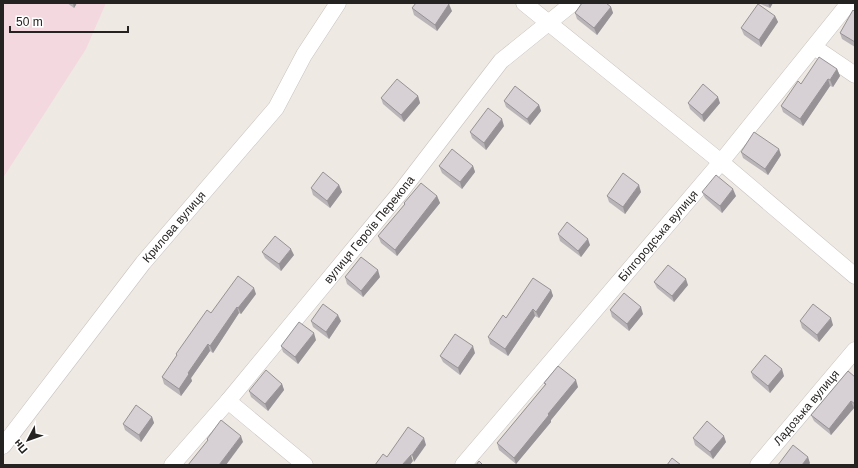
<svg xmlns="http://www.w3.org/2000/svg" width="858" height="468" font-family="Arial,sans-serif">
<rect width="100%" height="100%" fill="#efe9e4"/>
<polygon fill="#f3d9df" points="3,3 106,3 86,49 3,178"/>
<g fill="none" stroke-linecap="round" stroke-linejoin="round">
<defs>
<g id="minor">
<polyline points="524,3 721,162 855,276"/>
<polyline points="814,47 855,75"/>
<polyline points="228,401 305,465"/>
<path id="s1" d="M3 446 143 263 276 108 304 55 338 3"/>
<path id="s2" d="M172 465 228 401 399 194 501 61 573 3"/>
<path id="s3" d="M463 465 721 162 849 3"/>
<path id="s4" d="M758 465 855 350"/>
</g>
</defs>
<use href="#minor" stroke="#c7c2bd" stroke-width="17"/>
<use href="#minor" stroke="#fff" stroke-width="16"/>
</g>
<g fill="#b9b4b7">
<polygon points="67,3 77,3 74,8"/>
<polygon points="758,3 773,3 770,8"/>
<polygon points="611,7 613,13 597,35 577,19 575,13"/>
<polygon points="412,8 452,11 437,31 414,15"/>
<polygon points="855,12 855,47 842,39 840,33"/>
<polygon points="775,16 778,22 761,47 744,35 741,28"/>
<polygon points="837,69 840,76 833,87 830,86 803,126 783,112 781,106 801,84"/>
<polygon points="418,96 420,103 404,122 383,104 381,98"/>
<polygon points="504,101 539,105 541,111 530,125 506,107"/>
<polygon points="688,103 720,103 704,122 690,109"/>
<polygon points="504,126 486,150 472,138 470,132"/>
<polygon points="741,152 781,155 768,175 743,158"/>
<polygon points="439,166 473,166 475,172 462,189 442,173"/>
<polygon points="339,185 342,192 330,208 313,195 311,188"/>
<polygon points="641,192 625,214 609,202 607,196"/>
<polygon points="702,192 736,196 722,213 705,198"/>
<polygon points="437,196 440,203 397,256 381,243 378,236 405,205 404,203"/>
<polygon points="558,234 590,245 581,257 560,241"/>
<polygon points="262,252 294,255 281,271 265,258"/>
<polygon points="345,277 380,277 363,297 347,284"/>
<polygon points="654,282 688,285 674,302 657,288"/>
<polygon points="551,290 553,296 539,318 535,316 508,356 490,344 488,337 506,318"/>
<polygon points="256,294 241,314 239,313 213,353 210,351 191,378 192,381 181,396 164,384 162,377 177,356 176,354 211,313"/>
<polygon points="610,310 643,314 629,331 612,317"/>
<polygon points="311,321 341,321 329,339 313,327"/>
<polygon points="800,321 833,325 819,342 802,328"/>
<polygon points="316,340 298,364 283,352 281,346"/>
<polygon points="475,353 460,375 443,362 440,356"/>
<polygon points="751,372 784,376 770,393 753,378"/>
<polygon points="855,377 855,409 854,408 831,435 814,421 811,415"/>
<polygon points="544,383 578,387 551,420 551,422 516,464 499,450 497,443 545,385"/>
<polygon points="282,384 284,390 268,411 251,397 249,391"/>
<polygon points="152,417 154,423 141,442 125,430 123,424"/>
<polygon points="693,438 726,442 713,459 695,445"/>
</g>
<g fill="#969295">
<polygon points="73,3 77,3 74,8"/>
<polygon points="768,3 773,3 770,8"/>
<polygon points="449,4 452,11 437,31 435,25"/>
<polygon points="611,7 613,13 597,35 594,28"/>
<polygon points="775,16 778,22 761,47 759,40"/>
<polygon points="837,69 840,76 833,87 830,80"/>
<polygon points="828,79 830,86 803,126 800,119"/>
<polygon points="418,96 420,103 404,122 401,115"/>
<polygon points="718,97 720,103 704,122 702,115"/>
<polygon points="539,105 541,111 530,125 527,119"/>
<polygon points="502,119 504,126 486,150 484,143"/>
<polygon points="779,149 781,155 768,175 765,169"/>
<polygon points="473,166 475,172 462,189 460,182"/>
<polygon points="339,185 342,192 330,208 327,201"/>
<polygon points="639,185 641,192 625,214 623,207"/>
<polygon points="733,189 736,196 722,213 720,206"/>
<polygon points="437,196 440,203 397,256 395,250"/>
<polygon points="588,239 590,245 581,257 578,251"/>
<polygon points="291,249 294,255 281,271 279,264"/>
<polygon points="378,270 380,277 363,297 361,291"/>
<polygon points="686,279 688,285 674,302 672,296"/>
<polygon points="254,288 256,294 241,314 238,308"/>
<polygon points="551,290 553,296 539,318 536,312"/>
<polygon points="237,307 239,313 213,353 210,346"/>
<polygon points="641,307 643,314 629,331 627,324"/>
<polygon points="533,309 535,316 508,356 505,349"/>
<polygon points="338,315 341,321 329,339 326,332"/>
<polygon points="831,318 833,325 819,342 817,335"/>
<polygon points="314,333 316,340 298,364 295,357"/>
<polygon points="208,344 210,351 191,378 192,381 181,396 179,389 188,373"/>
<polygon points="473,346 475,353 460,375 458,368"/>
<polygon points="782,369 784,376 770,393 768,386"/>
<polygon points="576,380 578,387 551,420 551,422 516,464 514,458 548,414"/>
<polygon points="282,384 284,390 268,411 265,404"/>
<polygon points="851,401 854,408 831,435 829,429"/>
<polygon points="152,417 154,423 141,442 139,435"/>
<polygon points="241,436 243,442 226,465 219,465"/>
<polygon points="724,436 726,442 713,459 710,452"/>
<polygon points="424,438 426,445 414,462 412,455"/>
<polygon points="411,455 413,461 410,465 402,465"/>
<polygon points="808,457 810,463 809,465 802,465"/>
</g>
<g fill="#d7d1d5" stroke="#969295">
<polygon points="416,3 447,3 449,4 435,25 412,8"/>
<polygon points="582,3 606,3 611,7 594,28 575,13"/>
<polygon points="758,4 775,16 759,40 741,28"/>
<polygon points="853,10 855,12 855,42 840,33"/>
<polygon points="819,57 837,69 830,80 828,79 800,119 781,106 798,81 801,84"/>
<polygon points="397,79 418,96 401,115 381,98"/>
<polygon points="703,84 718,97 702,115 688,103"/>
<polygon points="515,86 539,105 527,119 504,101"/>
<polygon points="488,108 502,119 484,143 470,132"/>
<polygon points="754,132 779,149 765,169 741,152"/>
<polygon points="452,149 473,166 460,182 439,166"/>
<polygon points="323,172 339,185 327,201 311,188"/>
<polygon points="623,173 639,185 623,207 607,196"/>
<polygon points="716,175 733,189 720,206 702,192"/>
<polygon points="421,183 437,196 395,250 378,236 405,204 404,203"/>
<polygon points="567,222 588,239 578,251 558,234"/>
<polygon points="275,236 291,249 279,264 262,252"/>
<polygon points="361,257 378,270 361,291 345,277"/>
<polygon points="668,265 686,279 672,296 654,282"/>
<polygon points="238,276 254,288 238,308 237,307 210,346 208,344 188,373 189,374 179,389 162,377 177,355 176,354 207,310 211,313"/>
<polygon points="533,278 551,290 536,312 533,309 505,349 488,337 503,315 506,318"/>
<polygon points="624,293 641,307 627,324 610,310"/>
<polygon points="323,304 338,315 326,332 311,321"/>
<polygon points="813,304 831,318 817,335 800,321"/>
<polygon points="299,322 314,333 295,357 281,346"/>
<polygon points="455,334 473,346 458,368 440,356"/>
<polygon points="765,355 782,369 768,386 751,372"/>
<polygon points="558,366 576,380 548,414 549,415 514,458 497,443 546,384 544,383"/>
<polygon points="266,370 282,384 265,404 249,391"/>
<polygon points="848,371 855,377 855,404 851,401 829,429 811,415"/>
<polygon points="136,405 152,417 139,435 123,424"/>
<polygon points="221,420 241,436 219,465 188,465 208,440 207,439"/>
<polygon points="707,421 724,436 710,452 693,438"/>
<polygon points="408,427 424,438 412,455 411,455 402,465 375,465 383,454 387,457"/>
<polygon points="793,445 808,457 802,465 778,465"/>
<polygon points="672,458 681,465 667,465"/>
<polygon points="479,461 483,465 476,465"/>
</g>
<g text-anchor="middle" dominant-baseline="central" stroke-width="3" stroke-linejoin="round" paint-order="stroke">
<g font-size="12" fill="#252321" stroke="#fff">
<text stroke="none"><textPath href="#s1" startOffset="278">Крилова вулиця</textPath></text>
<text stroke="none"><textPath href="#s2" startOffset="307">вулиця Героїв Перекопа</textPath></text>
<text stroke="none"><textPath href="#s3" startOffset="301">Білгородська вулиця</textPath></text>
<text stroke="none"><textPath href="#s4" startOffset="75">Ладозька вулиця</textPath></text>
</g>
</g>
<rect width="858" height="468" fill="none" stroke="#252321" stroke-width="8"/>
<g transform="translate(28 440) rotate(229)" stroke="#ffffff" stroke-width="3" paint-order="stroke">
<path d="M0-3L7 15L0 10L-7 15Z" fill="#252321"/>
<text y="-6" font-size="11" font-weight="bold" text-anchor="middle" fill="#252321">Пн</text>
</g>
<path d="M10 26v6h118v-6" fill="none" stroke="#252321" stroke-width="2"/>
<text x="16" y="26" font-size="12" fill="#252321" stroke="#ffffff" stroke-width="3" paint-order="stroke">50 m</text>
</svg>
